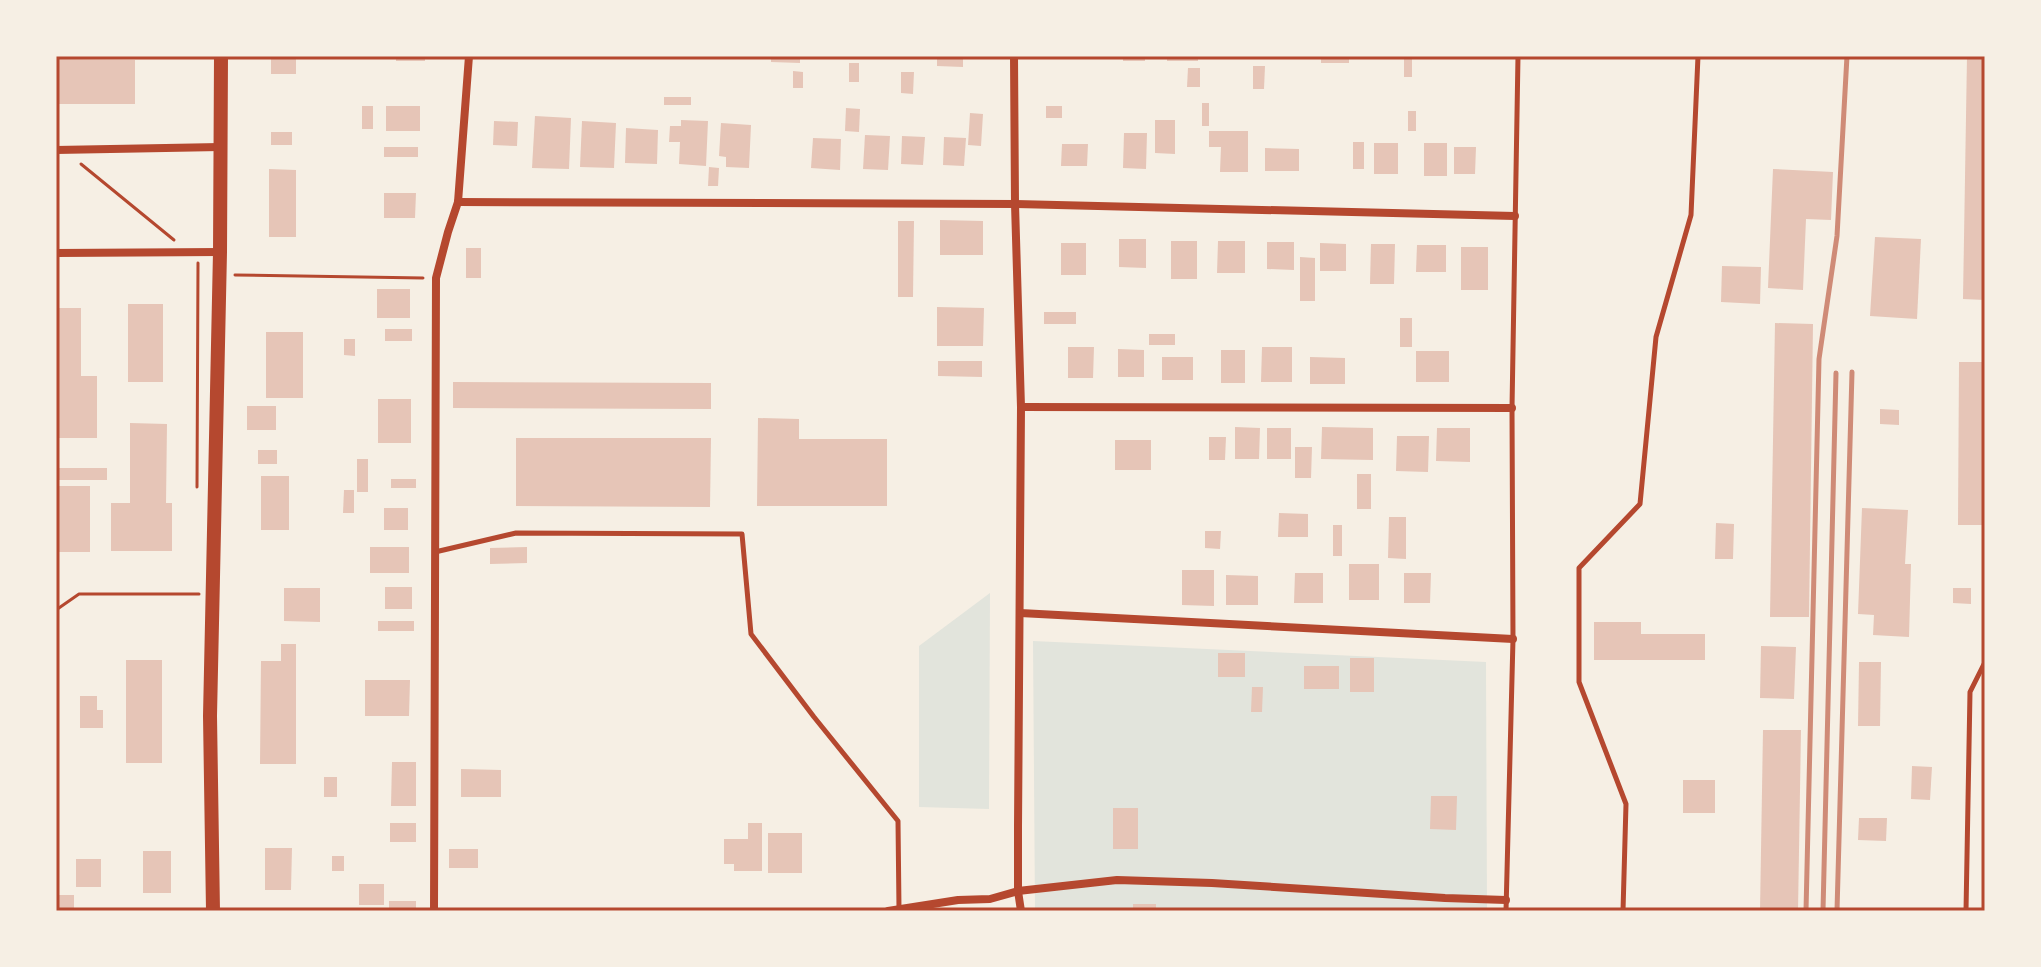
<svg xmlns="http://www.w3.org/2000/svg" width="2041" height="967" font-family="Barlow,sans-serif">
<rect width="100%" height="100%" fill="#f6efe4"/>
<g fill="#e2e4dc">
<polygon points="990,593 989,809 919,807 919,646"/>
<polygon points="1033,641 1486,662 1487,911 1035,911"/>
</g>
<g fill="#e6c5b7">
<rect x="271" y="56" width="25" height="18"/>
<rect x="396" y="56" width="29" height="5"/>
<polygon points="771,56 800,56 800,63 771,62"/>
<polygon points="937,56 963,56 963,67 937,66"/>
<rect x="1123" y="56" width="22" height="5"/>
<rect x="1167" y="56" width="31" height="5"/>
<rect x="1321" y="56" width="28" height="7"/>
<rect x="1404" y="56" width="8" height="21"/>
<polygon points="1967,56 1985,56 1985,300 1963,299"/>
<polygon points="56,59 135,60 135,104 56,104"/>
<rect x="849" y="63" width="10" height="19"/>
<polygon points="1253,66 1265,66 1264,89 1253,89"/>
<polygon points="1188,68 1200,68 1200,87 1187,87"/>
<polygon points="793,71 803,72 803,88 793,88"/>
<polygon points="901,72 914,72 913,94 901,93"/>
<rect x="664" y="97" width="27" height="8"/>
<rect x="1202" y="103" width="7" height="23"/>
<rect x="362" y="106" width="11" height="23"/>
<rect x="386" y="106" width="34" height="25"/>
<rect x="1046" y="106" width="16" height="12"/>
<polygon points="846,108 860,109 859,132 845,131"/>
<rect x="1408" y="111" width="8" height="20"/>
<polygon points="970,113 983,114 981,146 968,145"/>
<polygon points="535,116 571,118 569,169 532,168"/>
<polygon points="681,120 708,121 706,166 679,164 680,142 669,142 670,126 681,126"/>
<polygon points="1155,120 1175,120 1175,154 1155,153"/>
<polygon points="494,121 518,122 517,146 493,145"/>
<polygon points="582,121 616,123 614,168 580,167"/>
<polygon points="721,123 751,125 749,168 726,167 726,157 719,156"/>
<polygon points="626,128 658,130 657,164 625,163"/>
<polygon points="1209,131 1248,131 1248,172 1220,172 1221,147 1209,147"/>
<rect x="271" y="132" width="21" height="13"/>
<polygon points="1124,133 1147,133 1146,169 1123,168"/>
<polygon points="865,135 890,136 888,170 863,169"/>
<polygon points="902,136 925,137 923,165 901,164"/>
<polygon points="944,137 966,138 964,166 943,165"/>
<polygon points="813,138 841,139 840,170 811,168"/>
<rect x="1353" y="142" width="11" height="27"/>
<rect x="1374" y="143" width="24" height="31"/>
<rect x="1424" y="143" width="23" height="33"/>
<polygon points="1062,144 1088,144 1087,166 1061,166"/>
<rect x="384" y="147" width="34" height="10"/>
<polygon points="1454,147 1476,147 1475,174 1454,174"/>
<polygon points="1265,148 1299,149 1299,171 1265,171"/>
<polygon points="709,167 719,168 718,186 708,186"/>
<polygon points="269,169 296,170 296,237 269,237"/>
<polygon points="1773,169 1833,172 1831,220 1806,219 1803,290 1768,288"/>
<polygon points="384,193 416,193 415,218 384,218"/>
<polygon points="940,220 983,221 983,255 940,255"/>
<polygon points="898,221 914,221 913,297 898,297"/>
<polygon points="1875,237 1921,239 1917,319 1870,316"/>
<polygon points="1119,239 1146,239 1146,268 1119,267"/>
<rect x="1171" y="241" width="26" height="38"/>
<polygon points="1218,241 1245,241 1245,273 1217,273"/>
<polygon points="1267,242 1294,242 1294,270 1267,269"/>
<rect x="1061" y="243" width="25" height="32"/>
<polygon points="1320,243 1346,244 1346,271 1320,271"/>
<polygon points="1371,244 1395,244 1394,284 1370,284"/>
<polygon points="1417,245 1446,245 1446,272 1416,272"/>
<rect x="1461" y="247" width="27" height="43"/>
<rect x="466" y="248" width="15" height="30"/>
<polygon points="1300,257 1315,258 1315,301 1300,301"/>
<polygon points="1722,266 1761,267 1760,304 1721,302"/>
<rect x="377" y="289" width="33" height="29"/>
<rect x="128" y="304" width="35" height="78"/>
<polygon points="937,307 984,308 983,346 937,346"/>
<polygon points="56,308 81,308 81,376 97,376 97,438 56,438"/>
<rect x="1044" y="312" width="32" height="12"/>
<rect x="1400" y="318" width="12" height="29"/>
<polygon points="1775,323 1813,324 1809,617 1770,617"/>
<rect x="385" y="329" width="27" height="12"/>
<rect x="266" y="332" width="37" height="66"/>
<rect x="1149" y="334" width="26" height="11"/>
<polygon points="344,339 355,339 355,356 344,355"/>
<polygon points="1068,347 1094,347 1093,378 1068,378"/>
<polygon points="1262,347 1292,347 1292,382 1261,382"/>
<polygon points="1118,349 1144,350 1144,377 1118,377"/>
<rect x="1221" y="350" width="24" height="33"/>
<rect x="1416" y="351" width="33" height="31"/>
<rect x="1162" y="357" width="31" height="23"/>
<polygon points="1310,357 1345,358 1345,384 1310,384"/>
<polygon points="938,361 982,361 982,377 938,376"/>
<polygon points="1959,362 1985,362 1985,525 1958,525"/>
<polygon points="453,382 711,383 711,409 453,408"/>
<rect x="378" y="399" width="33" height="44"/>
<rect x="247" y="406" width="29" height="24"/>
<polygon points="1880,409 1899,410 1899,425 1880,424"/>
<polygon points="758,418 799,419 799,439 887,439 887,506 757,506"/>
<polygon points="130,423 167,424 166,503 172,503 172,551 111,551 111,503 130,503"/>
<polygon points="1235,427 1260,428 1259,459 1235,459"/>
<polygon points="1322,427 1373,428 1373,460 1321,459"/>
<rect x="1267" y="428" width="24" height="31"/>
<polygon points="1437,428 1470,428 1470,462 1436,461"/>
<polygon points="1397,436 1429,436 1428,472 1396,471"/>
<polygon points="1209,437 1226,437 1225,460 1209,460"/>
<polygon points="516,438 711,438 710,507 516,506"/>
<rect x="1115" y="440" width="36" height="30"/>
<polygon points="1295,447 1312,447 1311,478 1295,478"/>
<rect x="258" y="450" width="19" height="14"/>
<rect x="357" y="459" width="11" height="33"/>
<rect x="56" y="468" width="51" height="12"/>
<rect x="1357" y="474" width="14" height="35"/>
<rect x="261" y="476" width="28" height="54"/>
<rect x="391" y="479" width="25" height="9"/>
<rect x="56" y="486" width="34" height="66"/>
<polygon points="344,490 354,490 354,513 343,513"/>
<rect x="384" y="508" width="24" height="22"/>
<polygon points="1862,508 1908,510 1905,564 1911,564 1909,637 1873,635 1874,615 1858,614"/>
<polygon points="1279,513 1308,514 1308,537 1278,537"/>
<polygon points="1389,517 1406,517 1406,559 1388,558"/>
<polygon points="1716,523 1734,524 1733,559 1715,559"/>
<rect x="1333" y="525" width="9" height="31"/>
<polygon points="1205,531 1221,531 1220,549 1205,548"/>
<rect x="370" y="547" width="39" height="26"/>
<polygon points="527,547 527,563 490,564 490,548"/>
<rect x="1349" y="564" width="30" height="36"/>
<polygon points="1182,570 1214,570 1214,606 1182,605"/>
<polygon points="1295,573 1323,573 1323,603 1294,603"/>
<polygon points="1404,573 1431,573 1430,603 1404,603"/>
<polygon points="1226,575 1258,576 1258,605 1226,605"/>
<rect x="385" y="587" width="27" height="22"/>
<polygon points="284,588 320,588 320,622 284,621"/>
<polygon points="1953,588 1971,588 1971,604 1953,603"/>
<rect x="378" y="621" width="36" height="10"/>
<polygon points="1594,622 1641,622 1641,634 1705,634 1705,660 1594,660"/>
<polygon points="281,644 296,644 296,764 260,764 261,661 281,661"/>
<polygon points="1761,646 1796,647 1794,699 1760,698"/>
<rect x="1218" y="653" width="27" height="24"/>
<rect x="1350" y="658" width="24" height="34"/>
<rect x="126" y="660" width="36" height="103"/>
<polygon points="1859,662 1881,662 1880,726 1858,726"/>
<rect x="1304" y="666" width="35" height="23"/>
<polygon points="365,680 410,680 409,716 365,716"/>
<polygon points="1252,687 1263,687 1262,712 1251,712"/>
<polygon points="80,696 97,696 97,710 103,710 103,728 80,728"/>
<polygon points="1763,730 1801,730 1798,911 1760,911"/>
<polygon points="392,762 416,762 416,806 391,806"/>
<polygon points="1912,766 1932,767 1930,800 1911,799"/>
<polygon points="461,769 501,770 501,797 461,797"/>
<rect x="324" y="777" width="13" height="20"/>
<rect x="1683" y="780" width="32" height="33"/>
<polygon points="1431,796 1457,796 1456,830 1430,829"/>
<rect x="1113" y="808" width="25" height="41"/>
<polygon points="1859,818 1887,818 1886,841 1858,840"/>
<rect x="390" y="823" width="26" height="19"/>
<polygon points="748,823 762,823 762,871 734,871 734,864 724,864 724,839 748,839"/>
<rect x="768" y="833" width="34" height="40"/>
<polygon points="265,848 292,848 291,890 265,890"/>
<rect x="449" y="849" width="29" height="19"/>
<rect x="143" y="851" width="28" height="42"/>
<rect x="332" y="856" width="12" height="15"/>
<rect x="76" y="859" width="25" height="28"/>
<rect x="359" y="884" width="25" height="21"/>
<rect x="56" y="895" width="18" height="16"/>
<rect x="389" y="901" width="27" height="10"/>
<rect x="1133" y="904" width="23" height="7"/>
</g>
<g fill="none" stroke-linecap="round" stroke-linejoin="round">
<g stroke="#b5482f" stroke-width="3">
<polyline points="81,164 174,240"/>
<polyline points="235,275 423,278"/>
<polyline points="197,487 198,263"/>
<polyline points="56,610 79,594 199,594"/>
</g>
<g stroke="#b5482f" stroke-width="5">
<polyline points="435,552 516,533 742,534 751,634 814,717 898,821 899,909"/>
<polyline points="1506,911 1513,639 1512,408 1518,56"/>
<polyline points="1623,911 1626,804 1579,682 1579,568 1640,504 1656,337 1691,215 1698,56"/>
<polyline points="1966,911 1970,692 1985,662"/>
</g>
<g stroke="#b5482f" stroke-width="8">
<polyline points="1014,56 1015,204 1021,407 1018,827 1018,891 1021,911"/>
<polyline points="56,150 220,147"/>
<polyline points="458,202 1015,204 1515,216"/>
<polyline points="56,253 220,252"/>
<polyline points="1021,407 1512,408"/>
<polyline points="1020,613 1513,639"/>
<polyline points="434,911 436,278 448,232 458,202 469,56"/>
<polyline points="888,911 958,900 990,899 1018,891 1117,880 1212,883 1445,898 1506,900"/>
</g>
<polyline stroke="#b5482f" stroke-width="14" points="213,911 210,716 220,252 221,56"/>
<g stroke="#cf8b77" stroke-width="5">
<polyline points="1806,911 1819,359 1837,236 1847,56"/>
<polyline points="1823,911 1836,373"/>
<polyline points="1837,911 1852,372"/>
</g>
</g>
<rect width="2041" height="967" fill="none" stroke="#f6efe4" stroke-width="116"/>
<rect x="58" y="58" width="1925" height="851" fill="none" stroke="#b5482f" stroke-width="3"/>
</svg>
